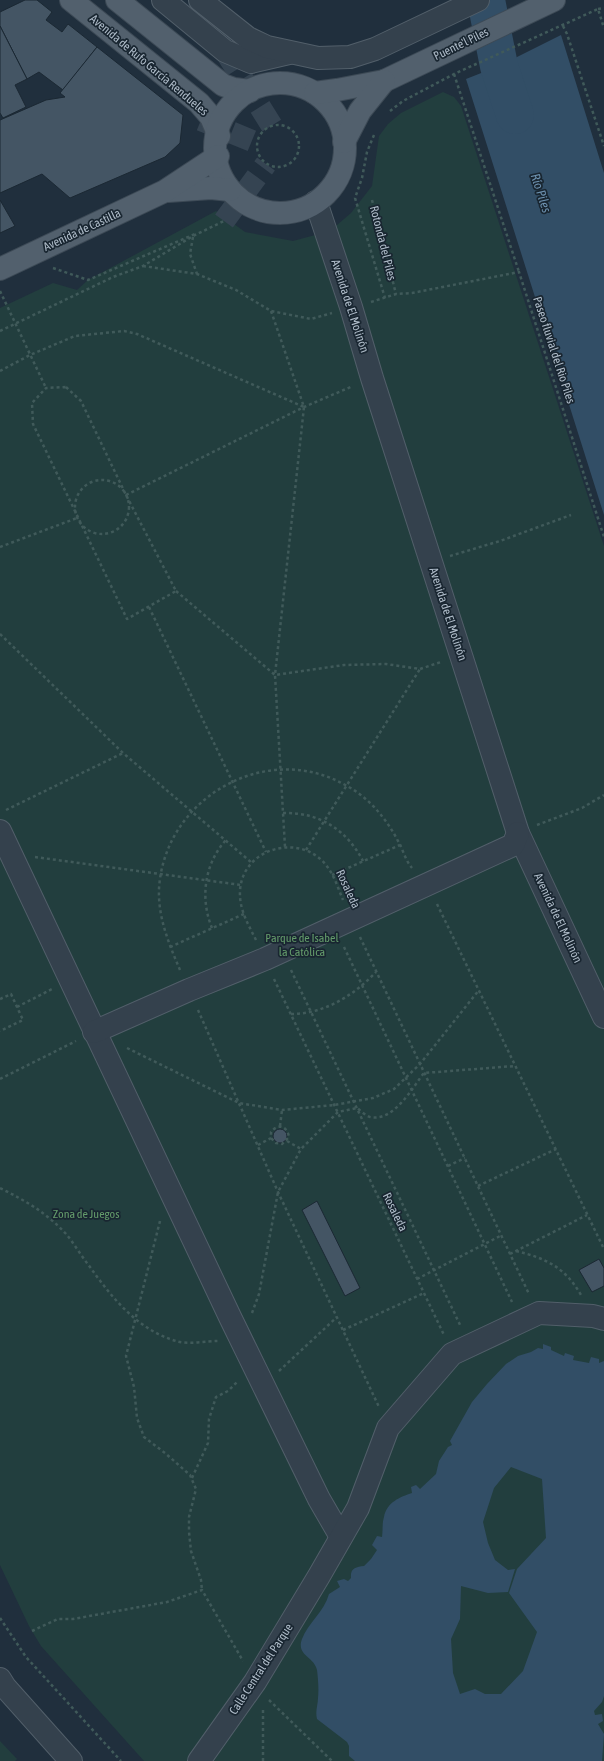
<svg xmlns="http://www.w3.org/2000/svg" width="604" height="1761" font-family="'Asap Condensed',sans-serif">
<rect width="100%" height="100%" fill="#202f3d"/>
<g fill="#223e3e">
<polygon points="443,92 454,97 461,106 604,546 604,1761 144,1761 41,1646 29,1626 0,1565 0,308 53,283 77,290 88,280 216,211 245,232 293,241 330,231 351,213 372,186 379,136 388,124 401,113"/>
<polygon points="0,1741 17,1759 15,1761 0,1761"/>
</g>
<g fill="#324e66" fill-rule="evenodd">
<polygon points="561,35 604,173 604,515 466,79 499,66"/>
<path d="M543 1344 551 1347V1350L564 1356 565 1353 574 1356 573 1360 589 1363 591 1357 599 1359V1363L604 1361V1696L602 1702 594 1711 595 1715 602 1714 603 1721 598 1724 604 1734 602 1761H355L349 1756V1746L347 1742 317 1719C315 1711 318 1705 318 1698 319 1689 318 1678 317 1670 314 1656 296 1656 302 1639 308 1623 324 1612 329 1594L340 1587 337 1581 344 1579 348 1581 351 1578C350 1568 356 1567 364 1566L371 1559 377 1550 372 1545 377 1536 382 1537C383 1530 382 1523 384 1517 387 1502 400 1497 412 1493L411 1487 416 1485 420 1489 436 1474 439 1461 448 1447 452 1445 450 1441 472 1402 487 1384 506 1364 518 1356 531 1352 538 1348 543 1349ZM511 1467 542 1479 546 1538 517 1569 509 1593 537 1632 523 1671 501 1694H485L475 1689 460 1694 453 1673 451 1639 460 1619 461 1586 488 1593 508 1592 515 1569 508 1570 495 1560 488 1543 483 1522 494 1488Z"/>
</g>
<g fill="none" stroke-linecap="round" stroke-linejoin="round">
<polyline stroke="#324e66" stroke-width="38" points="486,0 499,66 515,115"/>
</g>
<g fill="#445564" stroke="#1b2833">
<polygon points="25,0 37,0 52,12 46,20 62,32 68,24 97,47 63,90 39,72 27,79 0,26 0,12"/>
<polygon points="0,26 27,79 15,85 26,107 3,118 0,113"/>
<polygon points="97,47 183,115 180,143 165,157 70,198 42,174 0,193 0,120 46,100 65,97 60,93"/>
<polygon points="0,200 15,226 0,233"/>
<circle cx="280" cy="1136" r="7"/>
<polygon points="317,1201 360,1288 345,1296 302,1210"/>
<polygon points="599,1259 604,1268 604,1286 592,1292 579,1270"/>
</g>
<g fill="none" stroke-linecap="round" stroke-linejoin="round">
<g stroke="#354452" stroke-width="22" stroke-dasharray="22 11" stroke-linecap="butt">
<polyline points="225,51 272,126"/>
<polyline points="201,120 257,143"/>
<polyline points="224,221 266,164"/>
</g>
<defs>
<g id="minor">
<polyline points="163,0 225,51 251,62 289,53"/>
<polyline points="200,0 248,38 267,47 318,58 350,57 375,49 478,0"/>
<polyline points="316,202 351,307 372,378 518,833 604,1017"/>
<polyline points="0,831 230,1317 319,1499 341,1537"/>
<polyline points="94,1032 189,990 265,959 513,845 518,833"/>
<polyline points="0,1679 5,1687 71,1761"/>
<polyline points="199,1761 255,1682 319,1576 358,1508 388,1428 452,1354 539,1313 593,1316 604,1319"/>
</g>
<g id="major">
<polyline points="71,0 199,103 211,117 219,136"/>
<polyline points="117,0 223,85 234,89 250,91"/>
<circle cx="280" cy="148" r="65"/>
<polyline points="315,93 337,90 384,81 554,0"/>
<polyline points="344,142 360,111 384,81"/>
<polyline points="168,191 211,188 230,190"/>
<polyline points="0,269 165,191 218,156"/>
</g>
</defs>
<use href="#minor" stroke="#525f6a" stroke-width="24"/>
<use href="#major" stroke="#3d4a56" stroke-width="24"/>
<g stroke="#405a5a" stroke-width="2.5" stroke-dasharray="3 3" stroke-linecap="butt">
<polyline points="598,9 604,8"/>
<polyline points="563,26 567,34 604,146"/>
<polyline points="454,74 519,272"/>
<polyline points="390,111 403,101 454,74 598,9 604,28"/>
<circle cx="278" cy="146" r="21"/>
<polyline points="374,135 367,152 362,178 355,198 385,298"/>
<polyline points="372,200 396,294"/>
<polyline points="193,237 190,254 197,274"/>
<polyline points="143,266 197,274 236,290 271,311 311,319 332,313"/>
<polyline points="53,268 88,280 195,234"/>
<polyline points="0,291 46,388"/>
<polyline points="371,302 396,294 412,293 519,272 604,537"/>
<polyline points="271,311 304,407 275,675 285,847"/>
<polyline points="0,331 113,277 143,266 193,236 224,221"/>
<polyline points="0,371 30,355 75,336 124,331 137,334 304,407"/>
<polygon points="66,387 81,401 126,495 176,591 127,619 33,424 32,403 46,388"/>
<circle cx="102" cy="507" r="27"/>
<polyline points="126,495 304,407 353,386"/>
<polyline points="0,547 77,518"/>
<polyline points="450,556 500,541 571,515"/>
<polyline points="176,591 275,675 344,665 386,664 420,669 441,662"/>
<polyline points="149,607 266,852"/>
<polyline points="0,634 123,753 252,863"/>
<polyline points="6,810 123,753"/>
<path d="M283 813C319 812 347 830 363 861"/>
<polyline points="537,825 582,808 604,795"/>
<polyline points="306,850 420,669"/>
<polyline points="35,857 241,885"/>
<polyline points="332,875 400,845"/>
<polyline points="437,904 604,1249"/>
<path d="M212 928C200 899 204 864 226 840"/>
<polyline points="360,937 529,1294"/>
<path d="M256 940C248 924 239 909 240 891 242 848 300 832 326 865 334 875 338 888 343 900"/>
<polyline points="170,947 244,914"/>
<polyline points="344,947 512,1302"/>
<path d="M180 970C169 944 158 918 159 889 164 798 267 739 347 786 369 798 386 818 398 841 403 849 405 860 412 868"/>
<polyline points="291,970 461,1327"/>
<polyline points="274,979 444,1335"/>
<polyline points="0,999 11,994 23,1020 0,1031"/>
<polyline points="17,1007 52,989"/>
<polyline points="198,1010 278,1192 379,1407"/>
<path d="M291 1014C325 1014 354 995 376 972"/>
<polyline points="127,1048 239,1103 282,1110 334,1105 373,1098 394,1089 420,1064 479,990"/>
<polyline points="0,1079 76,1041"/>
<polyline points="280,1126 282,1110"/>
<polyline points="287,1141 301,1149"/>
<path d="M258 1145 271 1138V1132C278 1123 287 1126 289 1137L282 1144 276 1143 271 1138"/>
<polyline points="448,1166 465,1158"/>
<polyline points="478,1186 556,1149"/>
<path d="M0 1188C26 1201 47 1213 67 1235 75 1245 82 1257 90 1267 112 1298 138 1330 176 1341 188 1345 206 1341 218 1341"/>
<polyline points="160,1221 126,1356 134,1387 137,1418 144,1437 165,1453 190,1475 196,1489 189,1517 189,1532 191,1551 201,1580 202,1590"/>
<path d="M516 1251C545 1258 565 1267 581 1295"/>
<polyline points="510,1254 587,1215"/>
<polyline points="417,1279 502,1235"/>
<path d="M252 1313 259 1294 278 1192 301 1149 338 1112 357 1108C361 1111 366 1116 370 1117 394 1122 412 1088 424 1073L515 1066"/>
<polyline points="343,1330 424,1293"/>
<polyline points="279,1371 337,1317"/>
<polyline points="192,1478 208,1443 209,1419 216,1397 228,1391 238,1381"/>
<polyline points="0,1618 26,1657 121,1761"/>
<polyline points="32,1631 58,1619 73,1619 167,1602 202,1590 243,1661"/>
<polyline points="269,1700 332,1761"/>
<polyline points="263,1761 263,1710"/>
</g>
<use href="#minor" stroke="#34414d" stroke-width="22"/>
<use href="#major" stroke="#52606d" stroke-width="22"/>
</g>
<g text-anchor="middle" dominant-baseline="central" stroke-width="3.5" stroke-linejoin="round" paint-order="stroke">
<g font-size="12" fill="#afbcc9" stroke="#192631">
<text transform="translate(461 44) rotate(-26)">Puente'l Piles</text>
<text transform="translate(149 65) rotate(40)">Avenida de Rufo García Rendueles</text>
<text transform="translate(82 230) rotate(-25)">Avenida de Castilla</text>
<text transform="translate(383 243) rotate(76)">Rotonda del Piles</text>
<text transform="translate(350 306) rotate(72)">Avenida de El Molinón</text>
<text transform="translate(554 350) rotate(72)">Paseo fluvial del Rio Piles</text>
<text transform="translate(448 614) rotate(72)">Avenida de El Molinón</text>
<text transform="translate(348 889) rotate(65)">Rosaleda</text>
<text transform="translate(558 918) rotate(65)">Avenida de El Molinón</text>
<text transform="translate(395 1212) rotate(64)">Rosaleda</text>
<text transform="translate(261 1669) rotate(-57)">Calle Central del Parque</text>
</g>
<g font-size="12" fill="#649c6b" stroke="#192631">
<text x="302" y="938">Parque de Isabel<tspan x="302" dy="14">la Católica</tspan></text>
<text x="86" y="1214">Zona de Juegos</text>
</g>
<g font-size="13" font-style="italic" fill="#6d91af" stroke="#192631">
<text transform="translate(541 193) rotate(72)">Río Piles</text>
</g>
</g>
</svg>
